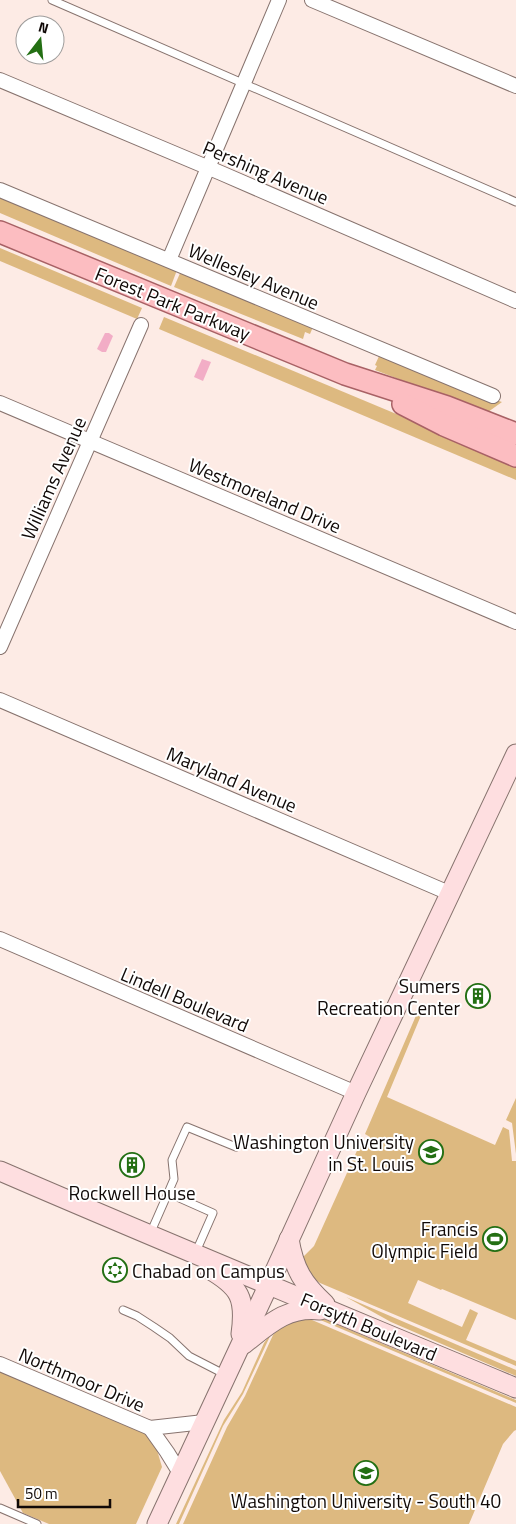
<svg xmlns="http://www.w3.org/2000/svg" width="516" height="1524" font-family="'Titillium Web',sans-serif">
<rect width="100%" height="100%" fill="#fdebe5"/>
<g fill="#ddb980">
<polygon points="0,197 177,270 171,286 0,213"/>
<polygon points="0,248 142,308 137,319 0,261"/>
<polygon points="181,271 313,327 310,334 305,332 303,339 174,287"/>
<polygon points="164,317 516,464 516,480 159,329"/>
<polygon points="380,354 496,400 502,402 488,412 482,411 375,370 377,366 375,365"/>
<polygon points="418,1011 422,1013 387,1097 495,1145 503,1127 509,1130 512,1161 516,1161 516,1320 442,1289 441,1290 418,1280 408,1303 462,1327 470,1309 478,1313 466,1340 516,1361 516,1366 320,1283 310,1276 302,1259 304,1256 314,1246 360,1144 366,1146 370,1137 365,1134"/>
<polygon points="516,1098 516,1154 512,1123 506,1120"/>
<polygon points="346,1297 516,1370 516,1376 391,1322"/>
<polygon points="315,1316 324,1319 516,1400 516,1403 318,1319"/>
<polygon points="302,1319 312,1320 516,1407 516,1430 514,1431 503,1444 469,1524 183,1524 227,1427 245,1396 273,1335 281,1326"/>
<polygon points="272,1332 243,1394 223,1426 179,1524 176,1524 224,1420 242,1392 264,1343"/>
<polygon points="0,1368 148,1435 157,1450 162,1467 136,1524 49,1524 23,1513 0,1471"/>
</g>
<g fill="#f2adc6">
<polygon points="105,333 109,333 113,336 106,352 102,352 97,349"/>
<polygon points="202,359 211,362 203,381 194,377"/>
</g>
<g fill="none" stroke-linecap="round" stroke-linejoin="round">
<defs>
<g id="lane">
<polyline points="52,0 516,202"/>
<polyline points="168,1193 174,1179 172,1160 187,1127 236,1147"/>
<polyline points="150,1234 168,1193 213,1213 195,1254"/>
<polyline points="123,1310 137,1316 154,1327 170,1338 189,1356 226,1375"/>
<polyline points="0,1508 37,1524"/>
</g>
<g id="street">
<polyline points="312,0 516,86"/>
<polyline points="0,80 221,173 516,301"/>
<polyline points="0,190 493,396"/>
<polyline points="169,260 279,0"/>
<polyline points="0,403 516,622"/>
<polyline points="0,647 141,325"/>
<polyline points="0,700 449,893"/>
<polyline points="0,939 356,1093"/>
<polyline points="0,1364 150,1428 204,1422"/>
<polyline points="150,1428 167,1452 180,1473"/>
</g>
<g id="secondary">
<path d="M0 1171C171 1245 344 1316 516 1388"/>
<path d="M289 1239C294 1269 303 1284 325 1304"/>
<path d="M209 1269C240 1287 246 1298 241 1334"/>
<path d="M244 1344C268 1325 287 1306 320 1310"/>
<polyline points="157,1524 269,1284 356,1093 516,754"/>
</g>
<g id="primary">
<polyline points="0,232 345,374 447,407 516,434"/>
<polyline points="403,404 444,425 516,456"/>
</g>
</defs>
<use href="#lane" stroke="#87736e" stroke-width="9"/>
<use href="#street" stroke="#87736e" stroke-width="16"/>
<use href="#secondary" stroke="#87736e" stroke-width="21"/>
<use href="#primary" stroke="#a86165" stroke-width="24"/>
<use href="#lane" stroke="#fff" stroke-width="7"/>
<use href="#street" stroke="#fff" stroke-width="14"/>
<use href="#secondary" stroke="#fedee0" stroke-width="19"/>
<use href="#primary" stroke="#fcbdc1" stroke-width="21"/>
</g>
<defs>
<symbol id="building-ring" viewBox="-11 -11 22 22"><circle r="9.5" fill="#fff" stroke="#236f13" stroke-width="1.5"/><path d="M-4-6H4V6H1V3H-1V6H-4ZM-2.5-4.3h1.7v1.8h-1.7ZM.8-4.3h1.7v1.8H.8ZM-2.5-1h1.7V.8h-1.7ZM.8-1h1.7V.8H.8Z" fill="#236f13"/></symbol>
<symbol id="university-ring" viewBox="-11 -11 22 22"><circle r="9.5" fill="#fff" stroke="#236f13" stroke-width="1.5"/><path d="M0-5L7-2L0 1L-7-2ZM-4 1L0 2.5L4 1V4Q0 6-4 4Z" fill="#236f13"/></symbol>
<symbol id="stadium-ring" viewBox="-11 -11 22 22"><circle r="9.5" fill="#fff" stroke="#236f13" stroke-width="1.5"/><path d="M0-5a6.5 5 0 1 0 0 10a6.5 5 0 1 0 0-10ZM-3.5-1.8h7v3.6h-7Z" fill="#236f13"/></symbol>
<symbol id="synagogue-ring" viewBox="-11 -11 22 22"><circle r="9.5" fill="#fff" stroke="#236f13" stroke-width="1.5"/><path d="M0-6.5L5.6 3.2H-5.6ZM0 6.5L5.6-3.2H-5.6Z" fill="#236f13"/></symbol>
</defs>
<g fill-rule="evenodd">
<use href="#building-ring" x="464" y="982" width="28" height="28"/>
<use href="#university-ring" x="417" y="1138" width="28" height="28"/>
<use href="#building-ring" x="118" y="1151" width="28" height="28"/>
<use href="#stadium-ring" x="481" y="1225" width="28" height="28"/>
<use href="#synagogue-ring" x="101" y="1256" width="28" height="28"/>
<use href="#university-ring" x="352" y="1459" width="28" height="28"/>
</g>
<g text-anchor="middle" dominant-baseline="central" stroke-width="4" stroke-linejoin="round" paint-order="stroke">
<g font-size="19" fill="#100907" stroke="#fff">
<text transform="translate(266 172) rotate(23)">Pershing Avenue</text>
<text transform="translate(254 276) rotate(23)">Wellesley Avenue</text>
<text transform="translate(173 303) rotate(22)">Forest Park Parkway</text>
<text transform="translate(53 478) rotate(-66)">Williams Avenue</text>
<text transform="translate(265 495) rotate(23)">Westmoreland Drive</text>
<text transform="translate(232 779) rotate(23)">Maryland Avenue</text>
<text transform="translate(185 999) rotate(23)">Lindell Boulevard</text>
<text transform="translate(369 1326) rotate(23)">Forsyth Boulevard</text>
<text transform="translate(82 1379) rotate(23)">Northmoor Drive</text>
</g>
<g font-size="19" fill="#100907" stroke="#fff" text-anchor="end">
<text x="460" y="985">Sumers<tspan x="460" dy="22">Recreation Center</tspan></text>
<text x="414" y="1141">Washington University<tspan x="414" dy="22">in St. Louis</tspan></text>
<text x="132" y="1192" text-anchor="middle">Rockwell House</text>
<text x="478" y="1228">Francis<tspan x="478" dy="22">Olympic Field</tspan></text>
<text x="132" y="1270" text-anchor="start">Chabad on Campus</text>
<text x="366" y="1500" text-anchor="middle">Washington University - South 40</text>
</g>
</g>
<g transform="translate(40 40) rotate(16)"><circle r="24" fill="#ffffff" stroke="#9f9d9c"/>
<path d="M0-4L9 19L0 12L-9 19Z" fill="#236f13"/>
<text y="-8" font-size="14" font-weight="bold" text-anchor="middle" fill="#100907">N</text>
</g>
<path d="M18 1499v8h92v-8" fill="none" stroke="#100907" stroke-width="2.5"/>
<text x="25" y="1499" font-size="15" fill="#100907" stroke="#ffffff" stroke-width="4" paint-order="stroke">50 m</text>
</svg>
